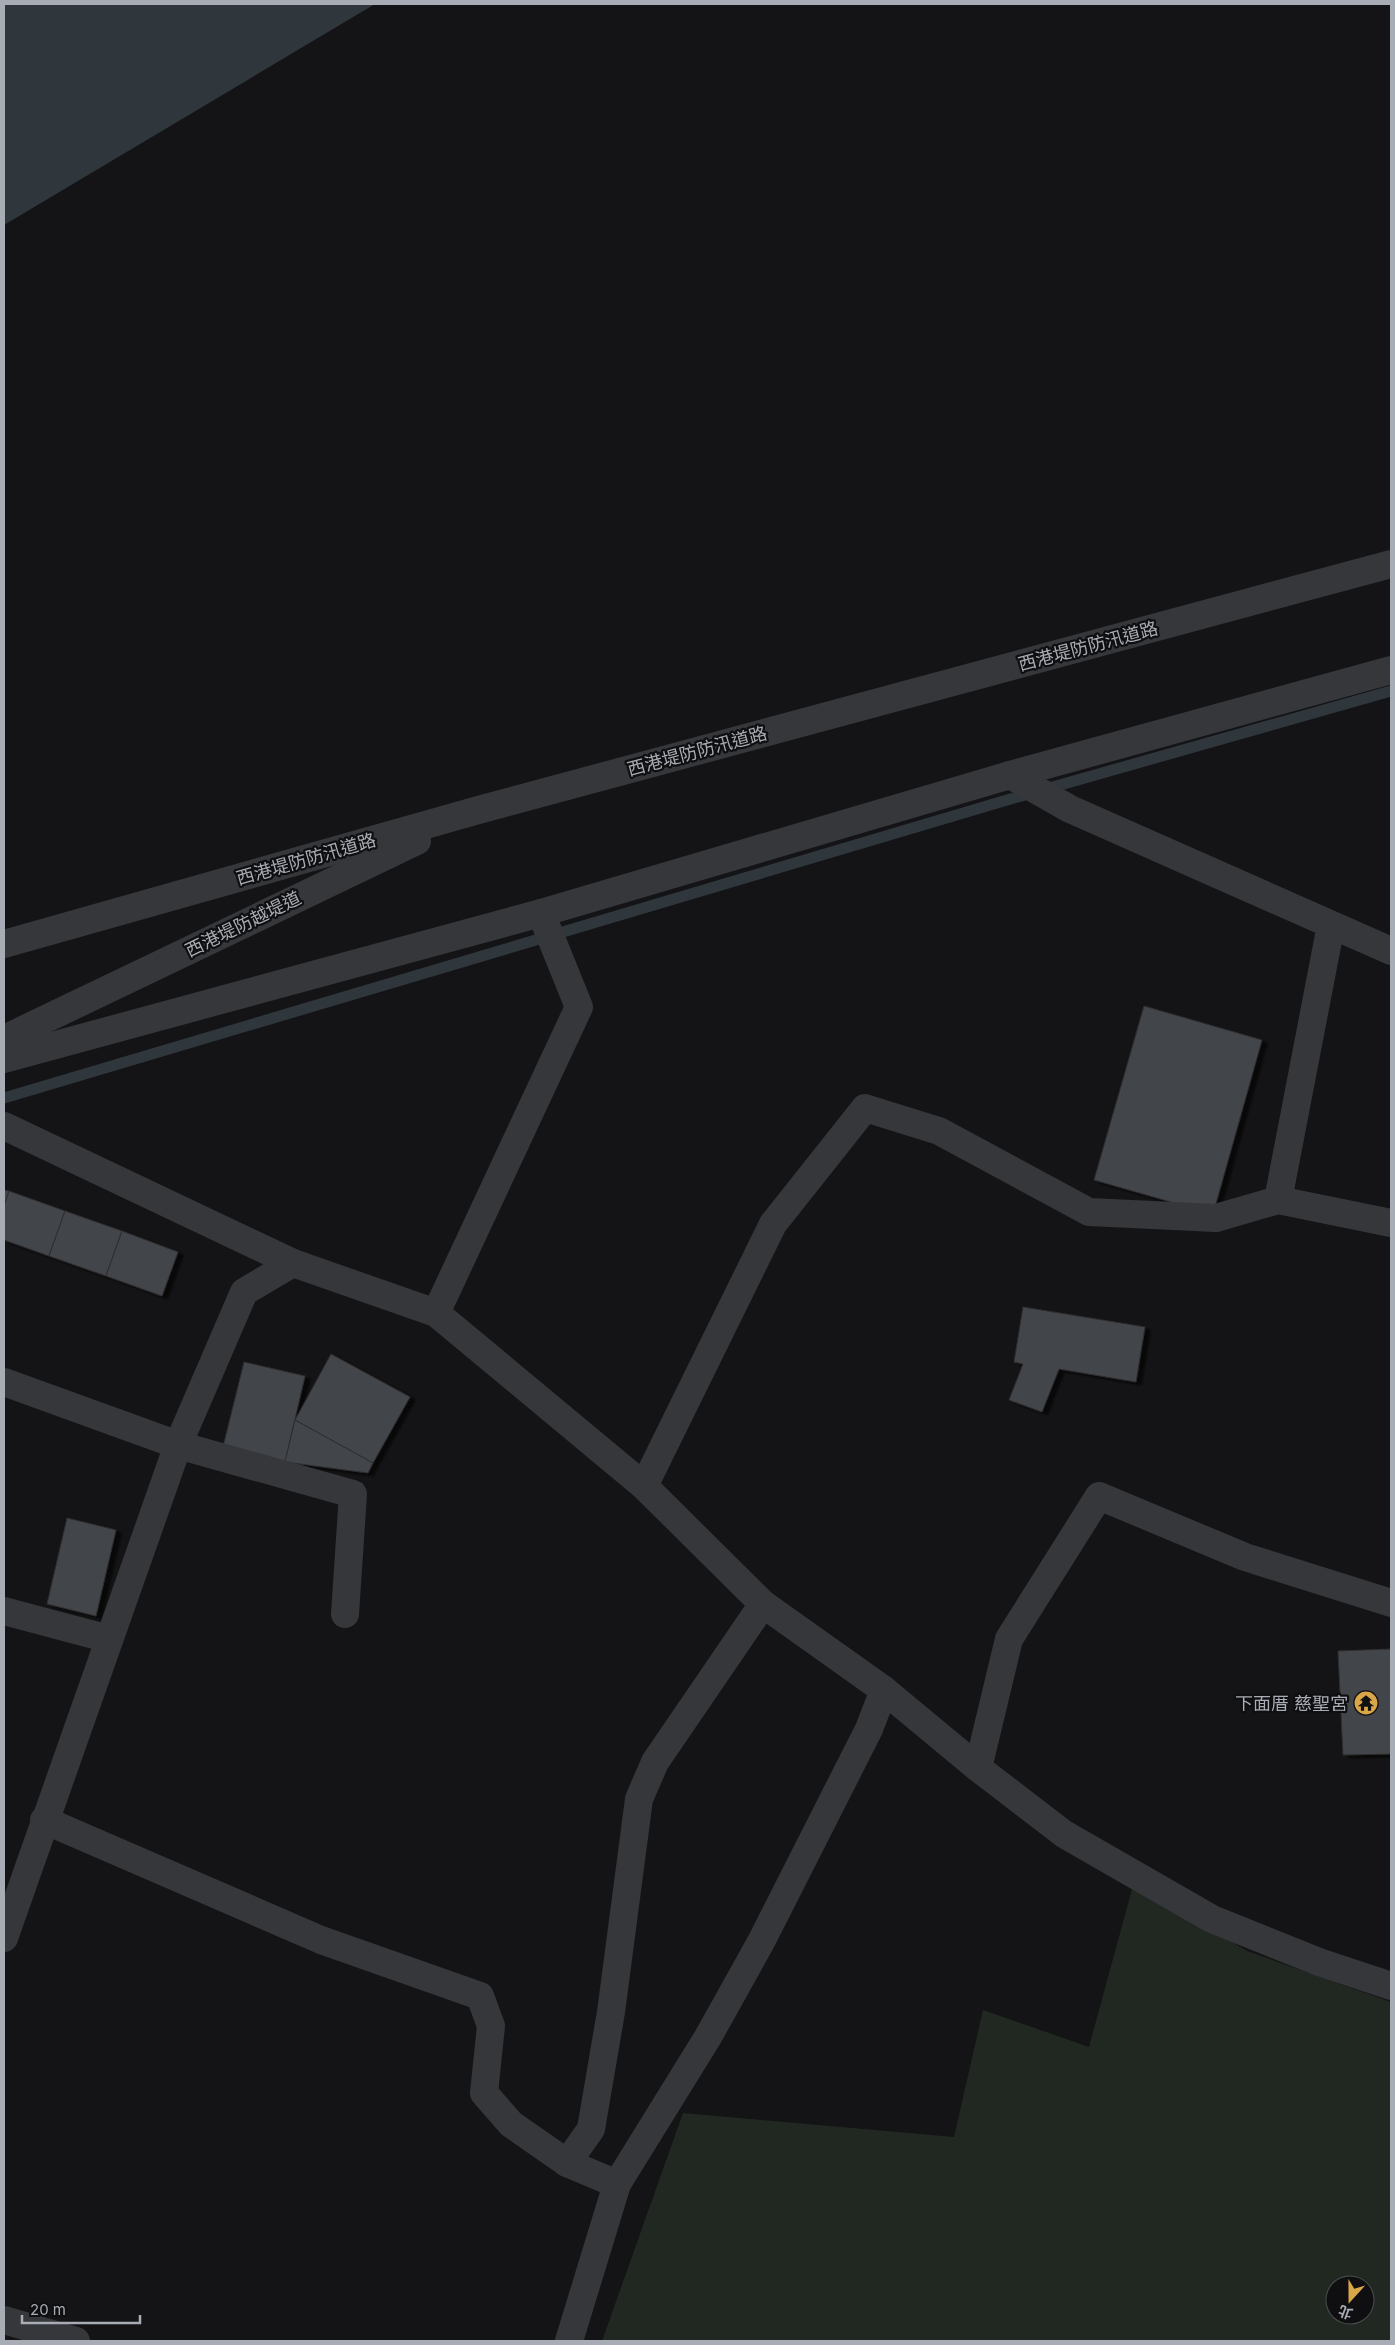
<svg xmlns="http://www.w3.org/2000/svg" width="1395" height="2345" font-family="Inter,'Noto Sans TC',sans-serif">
<defs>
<filter id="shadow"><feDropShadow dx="5.5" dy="3" stdDeviation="1" flood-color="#0009"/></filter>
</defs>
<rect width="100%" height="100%" fill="#141416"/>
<path fill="#212822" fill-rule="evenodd" d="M1134 1882 1247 1951 1391 2002V2341H602L683 2113 954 2137 983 2010 1089 2047ZM1335 2285H1365V2315H1335Z"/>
<polygon fill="#2f373d" points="4,4 375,4 4,225"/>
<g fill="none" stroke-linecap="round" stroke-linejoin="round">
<polyline stroke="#2f373d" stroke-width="11" points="4,1098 1007,800 1391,691"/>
</g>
<g fill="#434448" stroke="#2f2f31" filter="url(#shadow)">
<polygon points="1144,1006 1262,1040 1213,1214 1094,1180"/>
<polygon points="4,1190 9,1191 4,1206"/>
<polygon points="9,1191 65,1211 49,1256 4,1240 4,1206"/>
<polygon points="65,1211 122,1231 106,1276 49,1256"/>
<polygon points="122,1231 178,1252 162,1296 106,1276"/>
<polygon points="1023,1307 1145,1327 1136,1382 1059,1369 1042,1412 1009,1400 1023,1364 1014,1362"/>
<polygon points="331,1354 410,1397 373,1463 295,1420"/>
<polygon points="244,1362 305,1376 285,1462 223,1447"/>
<polygon points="295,1420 373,1463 368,1473 285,1462"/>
<polygon points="67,1518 116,1530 96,1616 47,1604"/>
<polygon points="1391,1649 1391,1754 1343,1755 1338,1651"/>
</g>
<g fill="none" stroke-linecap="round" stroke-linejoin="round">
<g stroke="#36373a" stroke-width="28">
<polyline points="1010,775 1070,809 1391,951"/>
<polyline points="4,944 482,809 1391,564"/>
<polyline points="4,1039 417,841"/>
<polyline points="4,1059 541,913 1010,775 1391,670"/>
<polyline points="4,1126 293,1263 436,1313 644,1486 763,1604 884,1690 978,1768 1064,1834 1212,1919 1319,1962 1391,1986"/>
<polyline points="1278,1200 1331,925"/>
<polyline points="436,1313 579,1007 541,913"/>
<polyline points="4,1382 178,1445 353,1494 345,1614"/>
<polyline points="644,1486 773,1224 865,1108 939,1131 1089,1212 1216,1218 1278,1200 1391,1223"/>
<polyline points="4,1611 109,1639"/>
<polyline points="978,1768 1009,1639 1099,1496 1245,1557 1391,1603"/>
<polyline points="44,1820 321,1940 480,1996 491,2026 484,2093 511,2124 567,2163 617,2184"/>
<polyline points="4,1938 178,1445 244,1292 293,1263"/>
<polyline points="567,2163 591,2129 611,2012 639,1799 655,1762 763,1604"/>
<polyline points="4,2320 76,2341"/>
<polyline points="569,2341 617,2184 708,2037 762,1940 869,1729 884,1690"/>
</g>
</g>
<defs>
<symbol id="temple-disc" viewBox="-11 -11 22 22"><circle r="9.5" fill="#daa748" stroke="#0f0f11"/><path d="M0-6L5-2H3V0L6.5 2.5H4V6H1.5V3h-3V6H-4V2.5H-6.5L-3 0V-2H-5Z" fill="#111"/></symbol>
</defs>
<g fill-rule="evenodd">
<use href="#temple-disc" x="1352" y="1689" width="28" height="28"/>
</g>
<g text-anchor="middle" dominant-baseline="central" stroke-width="4.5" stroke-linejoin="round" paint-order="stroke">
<g font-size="18" fill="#a8acb4" stroke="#0f0f11">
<text transform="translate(1088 646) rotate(-15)">西港堤防防汛道路</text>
<text transform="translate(697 751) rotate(-15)">西港堤防防汛道路</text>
<text transform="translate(306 859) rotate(-16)">西港堤防防汛道路</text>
<text transform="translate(243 924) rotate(-26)">西港堤防越堤道</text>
</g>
<g font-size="18" fill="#a8acb4" stroke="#0f0f11" text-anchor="end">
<text x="1348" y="1703">下面厝 慈聖宮</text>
</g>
</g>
<rect width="1395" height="2345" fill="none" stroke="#a8acb4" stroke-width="10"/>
<g transform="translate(1350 2300) rotate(201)"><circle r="24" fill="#0f0f11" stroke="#4c4e52"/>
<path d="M0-4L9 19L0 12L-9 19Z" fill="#daa748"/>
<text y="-8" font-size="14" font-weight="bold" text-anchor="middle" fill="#a8acb4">北</text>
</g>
<path d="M22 2315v8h118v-8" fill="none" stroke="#a8acb4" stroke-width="2.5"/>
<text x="30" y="2315" font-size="15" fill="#a8acb4" stroke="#0f0f11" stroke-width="4" paint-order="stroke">20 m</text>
</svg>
